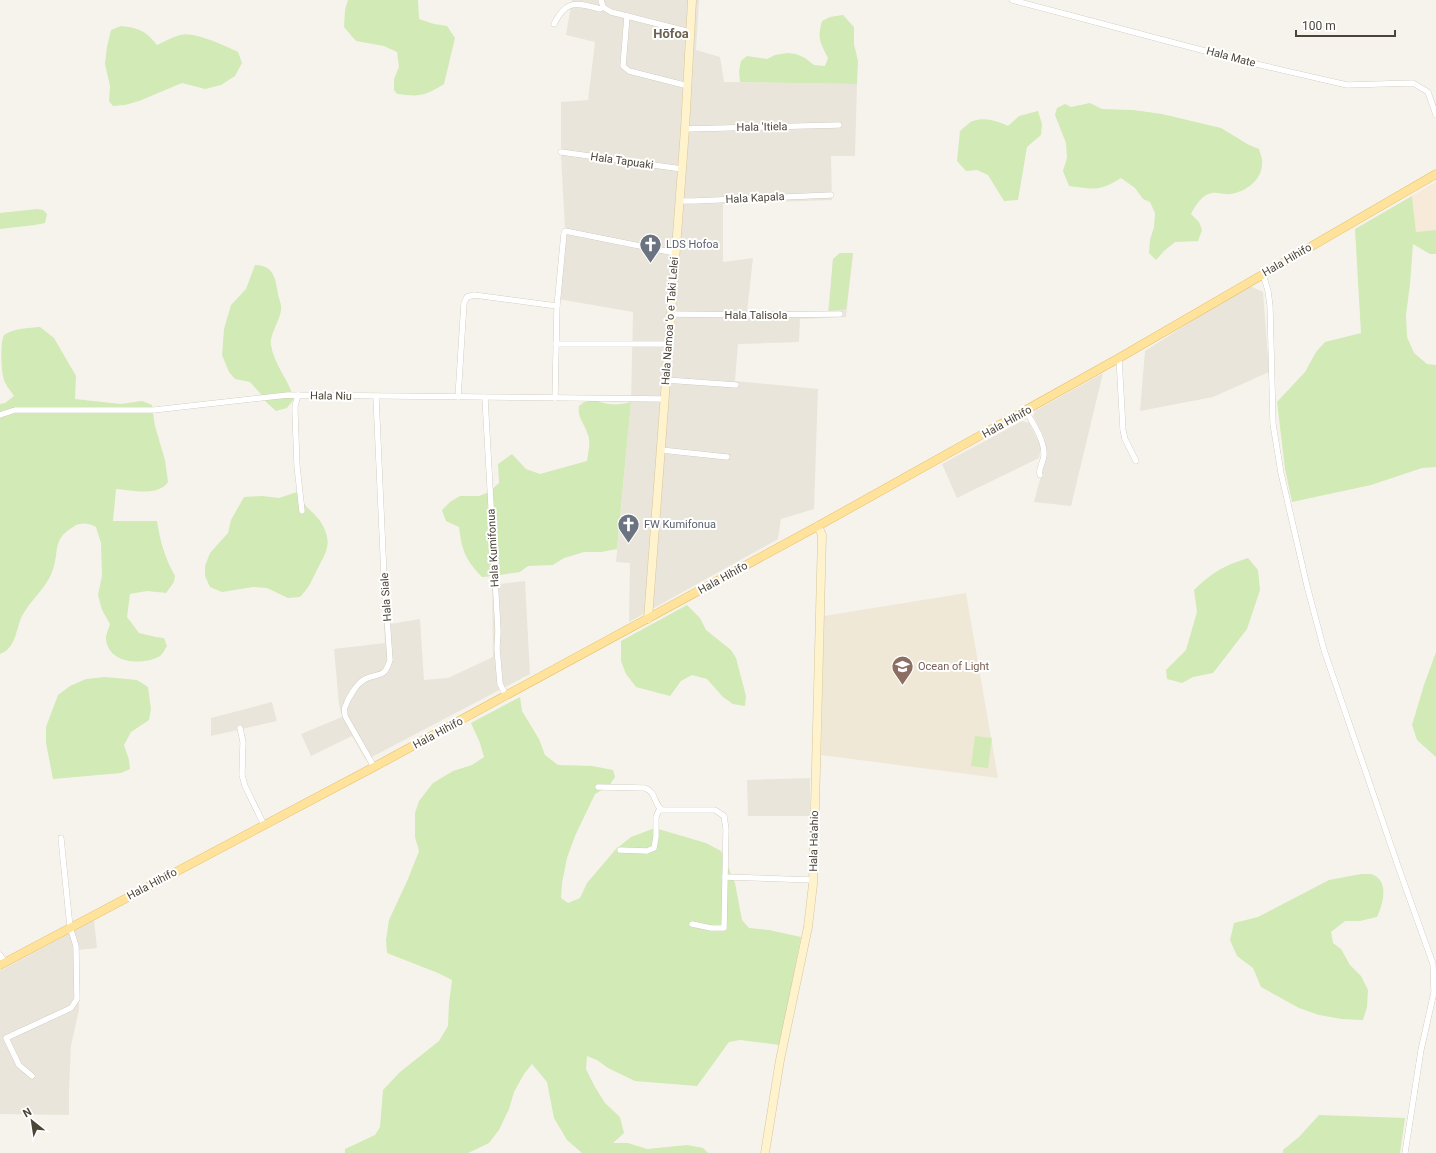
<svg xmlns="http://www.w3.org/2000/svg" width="1436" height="1153" font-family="Roboto,sans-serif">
<rect width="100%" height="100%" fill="#f6f3ec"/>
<g fill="#eae5da">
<polygon points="572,0 699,0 696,50 720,57 724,82 857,84 855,156 831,156 832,200 723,204 723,262 753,258 747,312 828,311 833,259 840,253 853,253 846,317 800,319 799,342 738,344 735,381 818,389 814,509 781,519 778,539 629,622 630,563 616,562 631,402 633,312 558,299 565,229 561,156 561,102 588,100 595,42 566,35"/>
<polygon points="1248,285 1263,292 1269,372 1213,397 1140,411 1145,351"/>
<polygon points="1103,373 1071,506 1034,502 1047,453 1044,437 1033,416 1035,411"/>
<polygon points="1022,421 1029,423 1041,447 1039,458 957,498 942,464"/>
<polygon points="525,581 530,674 366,760 352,736 311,756 301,734 342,717 339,704 334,649 385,643 384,625 420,619 424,680 448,678 493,657 492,585"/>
<polygon points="272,702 277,721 211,736 211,718"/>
<polygon points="810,778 810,816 748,816 747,780"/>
<polygon points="94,920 97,948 79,950 79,1010 71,1045 69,1089 69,1115 0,1114 0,971"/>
</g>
<polygon fill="#f7ead8" points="1436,182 1436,230 1416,232 1412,196"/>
<polygon fill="#efe8d6" points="966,593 998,778 821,755 824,616"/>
<g fill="#d2eab5">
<path d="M348 0H418L419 19 434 24 447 26 455 38 444 84C425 96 420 97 397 94L394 90V79L399 67 397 52 384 46 356 41 344 27 345 10Z"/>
<path d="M843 15 854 27V44L858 61 857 84 740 82 739 71 741 61 747 56 767 59 775 55 787 53 796 54 805 58 814 65 825 66 828 58C820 42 817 39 822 21L830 17Z"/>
<path d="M121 26C139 28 146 31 157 45 164 42 172 37 180 35 194 31 225 46 238 52L242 63 235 76 221 85 205 89 182 83 139 101 125 105 113 106 109 101 110 86 105 64 107 47 111 30Z"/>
<path d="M1090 103 1102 109 1133 110 1162 114 1221 128 1249 145 1259 149C1260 153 1263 159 1262 164 1262 180 1245 192 1231 194 1225 195 1218 192 1212 193 1201 195 1196 205 1191 214L1199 222 1202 230 1198 241 1175 242 1164 251 1156 260 1149 253 1150 240 1154 227 1155 213 1150 202 1143 199 1135 188 1121 178C1099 192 1094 189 1069 186L1063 171 1067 158 1066 143 1055 115 1057 108 1065 104 1071 107Z"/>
<path d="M1038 111 1042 124 1041 135 1027 147 1018 200 1004 201 988 175 977 170 966 171 957 161 960 131C964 128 969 122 973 121 985 117 997 121 1008 126L1019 116Z"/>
<polygon points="1412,196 1416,232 1436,230 1436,254 1430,254 1413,244 1410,284 1406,315 1407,337 1414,353 1427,364 1436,365 1436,467 1422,468 1371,485 1292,502 1285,469 1277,402 1305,372 1316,352 1325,342 1361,333 1355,229"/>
<polygon points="37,209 43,210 47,214 45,223 35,225 0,229 0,213"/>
<polygon points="840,253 853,253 846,309 829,311 833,259"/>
<path d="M255 265C277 266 275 282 279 298 280 302 282 306 281 310 280 320 269 336 271 345 274 365 289 380 294 399L287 408 276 411 267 403 259 392 250 382 235 379 229 372 222 355 224 329 231 305 246 289Z"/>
<path d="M40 327 54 338 76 376 75 399 121 404 142 401 152 405 155 426 165 460 168 482C158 497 131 490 116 489L113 521H157C160 541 165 558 175 576L174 582 166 593 147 591 130 594 127 617 139 633 156 637 164 638 167 646C165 649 163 654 160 656 143 666 108 664 106 639 106 634 109 628 110 624L102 610 98 595 102 576 101 543 96 527C89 523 80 522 73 527 51 540 60 553 52 572 45 590 29 601 21 618 16 631 15 649 0 654V404L5 403 14 396C11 391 6 386 4 380 1 371 0 342 4 335 14 328 29 328 40 327Z"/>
<path d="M594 400C608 405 617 406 631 402L617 549 601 552H584L564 558 553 565 528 566 520 572 493 576 482 577C465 559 462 551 459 527L446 521 442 510 450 502 460 496H479L489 492 499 483 498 464 512 454 526 469 540 474 587 461C588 453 591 443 588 435 585 424 577 418 579 406L584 402Z"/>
<path d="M297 492C300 496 302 501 305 505 311 512 319 517 323 526 334 547 323 556 315 574 309 586 309 587 300 597L288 598 267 588 253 587 222 592 210 587 205 576V566L210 553 228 533 231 520 244 497 262 496 279 498Z"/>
<path d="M1248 558 1258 570 1260 590 1247 629 1213 673 1193 677 1182 683 1167 679 1166 670 1186 650 1197 612 1194 590C1213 572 1223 566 1248 558Z"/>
<polygon points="687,605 700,618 706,630 731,650 736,658 746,696 745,706 733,704 723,697 707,679 692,675 681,681 670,696 636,687 626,674 621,661 621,641"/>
<polygon points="1436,652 1436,757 1417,740 1412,725 1424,685"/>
<polygon points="105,677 137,680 148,687 151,709 149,720 131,732 124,745 129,760 130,769 121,773 53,779 46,743 46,727 58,695 70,686 86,679"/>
<polygon points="520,697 522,711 539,739 545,755 558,765 592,766 613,770 615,777 609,786 595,794 575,836 567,858 562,883 561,898 568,903 580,898 587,883 616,849 631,837 655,828 706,843 721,851 735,883 742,920 749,928 769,930 801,937 780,1045 740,1040 729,1042 697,1086 635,1081 608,1068 597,1060 587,1056 586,1069 595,1087 605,1103 620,1117 624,1133 613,1143 628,1143 647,1149 687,1145 703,1148 708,1153 582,1153 567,1140 554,1118 547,1082 532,1064 524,1074 514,1092 509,1109 499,1130 489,1143 468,1153 345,1153 345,1149 375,1135 380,1127 383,1090 400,1072 439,1041 448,1026 449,1003 452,980 438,973 387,953 386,940 389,920 408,879 419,851 415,837 415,813 419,801 433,783 453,771 472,765 484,757 480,743 471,723"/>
<polygon points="975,736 992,738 988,768 971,766"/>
<path d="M1361 874C1364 874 1368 874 1371 874 1390 880 1383 904 1377 917L1360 921H1345L1331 932 1333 943 1341 949 1350 965 1361 976 1368 990 1367 1007 1363 1020 1342 1019 1319 1015 1299 1008 1261 987 1253 968 1237 956 1230 940 1234 923 1258 917 1329 880Z"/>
<polygon points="1319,1115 1405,1118 1400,1153 1283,1153 1283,1150 1299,1137"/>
</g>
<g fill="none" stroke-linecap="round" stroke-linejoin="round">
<defs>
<g id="street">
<polyline points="601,0 603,7"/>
<polyline points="1012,0 1243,61 1347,85 1413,83 1428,92 1436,115"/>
<polyline points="603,7 611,12 627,16 690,32"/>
<polyline points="627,16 623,66 629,71 688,86"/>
<path d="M554 24C566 0 575 2 600 9L603 7"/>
<polyline points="685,129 839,125"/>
<polyline points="561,152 682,169"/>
<polyline points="679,201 694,201 831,195"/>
<polyline points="1263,274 1268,291 1270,306 1273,424 1281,473 1307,586 1324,650 1399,869 1433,964 1434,992 1421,1050 1405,1153"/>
<polyline points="557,306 564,233 565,231 675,253"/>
<polyline points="671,314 750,315 840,314"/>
<polyline points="556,344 669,344"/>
<polyline points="1119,358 1123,430 1125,439 1136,461"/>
<polyline points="666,380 736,385"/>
<polyline points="298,395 295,406 295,412 297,466 302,511"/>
<polyline points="458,397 464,303 467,297 474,295 557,306 555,398"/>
<polyline points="485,398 498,631 497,648 500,684 506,696"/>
<path d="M1026 411C1033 424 1044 439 1044 454 1044 462 1038 468 1040 475"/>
<polyline points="0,415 15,410 154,410 288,395 664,399"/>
<polyline points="661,450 727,457"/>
<polyline points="240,728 243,742 242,775 245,786 264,825"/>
<path d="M374 767 345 716C345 713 344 709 345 707 348 698 357 683 365 679 378 672 384 680 390 660L384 576 376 397"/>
<path d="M598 787 645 788C657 793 653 803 662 810H715L724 816 726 829 724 928H711L692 924"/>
<polyline points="620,850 647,851 654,848 656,837 656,817 660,808"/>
<polyline points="725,877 813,880"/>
<polyline points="0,955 5,962"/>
<polyline points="32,1076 19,1065 6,1038 71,1008 77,999 76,946 70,927 61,838"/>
</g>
<g id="secondary">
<polyline points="648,619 685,129 692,0"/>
<polyline points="765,1153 780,1060 808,927 813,884 822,535 818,526"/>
</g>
<polyline id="primary" points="0,965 374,767 818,526 1119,358 1436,174"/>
</defs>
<use href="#street" stroke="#c2bbae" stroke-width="6"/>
<use href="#secondary" stroke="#d6c79b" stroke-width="9"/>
<use href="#primary" stroke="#e6c16a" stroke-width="9"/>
<use href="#street" stroke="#fff" stroke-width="5.5"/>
<use href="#secondary" stroke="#fff3cd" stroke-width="8"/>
<use href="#primary" stroke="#ffe39c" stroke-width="8"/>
</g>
<defs>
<symbol id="church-pin" viewBox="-11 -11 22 30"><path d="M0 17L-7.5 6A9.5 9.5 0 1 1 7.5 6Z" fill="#6b7280" stroke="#fff"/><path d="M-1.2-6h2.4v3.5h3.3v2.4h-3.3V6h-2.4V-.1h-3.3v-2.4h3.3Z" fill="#fff"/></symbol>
<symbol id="school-pin" viewBox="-11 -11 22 30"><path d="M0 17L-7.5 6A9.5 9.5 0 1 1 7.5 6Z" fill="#8d6e63" stroke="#fff"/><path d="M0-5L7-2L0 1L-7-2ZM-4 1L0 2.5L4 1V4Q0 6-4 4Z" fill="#fff"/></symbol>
</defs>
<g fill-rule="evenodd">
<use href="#church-pin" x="638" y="232" width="25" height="34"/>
<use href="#church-pin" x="616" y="512" width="25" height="34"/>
<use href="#school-pin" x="890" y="654" width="25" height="34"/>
</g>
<g text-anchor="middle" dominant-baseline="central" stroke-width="4" stroke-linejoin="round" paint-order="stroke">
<g font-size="11" fill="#4b4439" stroke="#fff">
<text transform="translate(1231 57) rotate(15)">Hala Mate</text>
<text transform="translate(762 127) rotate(-1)">Hala 'Itiela</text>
<text transform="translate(622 161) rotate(8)">Hala Tapuaki</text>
<text transform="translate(755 198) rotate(-3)">Hala Kapala</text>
<text transform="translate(1287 260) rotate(-30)">Hala Hihifo</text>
<text x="756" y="315">Hala Talisola</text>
<text transform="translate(670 321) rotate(-86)">Hala Namoa 'o e Taki Lelei</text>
<text transform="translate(331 396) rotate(1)">Hala Niu</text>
<text transform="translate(1007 422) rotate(-29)">Hala Hihifo</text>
<text transform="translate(493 548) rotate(-93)">Hala Kumifonua</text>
<text transform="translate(723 578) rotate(-29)">Hala Hihifo</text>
<text transform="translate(386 597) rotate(-94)">Hala Siale</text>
<text transform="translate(438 733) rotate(-28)">Hala Hihifo</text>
<text transform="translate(814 841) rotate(-89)">Hala Ha'ahio</text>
<text transform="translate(152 884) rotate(-28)">Hala Hihifo</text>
</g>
<g font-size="11" fill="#5b616d" stroke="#fff" text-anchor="start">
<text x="666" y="244">LDS Hofoa</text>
<text x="644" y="524">FW Kumifonua</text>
</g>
<g font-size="11" fill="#785e54" stroke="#fff" text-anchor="start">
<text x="918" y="666">Ocean of Light</text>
</g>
<g font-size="13" font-weight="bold" fill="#6e6250" stroke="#fff">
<text x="671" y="33">Hōfoa</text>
</g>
</g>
<g transform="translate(32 1121) rotate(330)" stroke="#ffffff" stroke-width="3" paint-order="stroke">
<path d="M0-3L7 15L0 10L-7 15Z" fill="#4b4439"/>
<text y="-6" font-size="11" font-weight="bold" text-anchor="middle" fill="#4b4439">N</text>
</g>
<path d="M1296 30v6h99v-6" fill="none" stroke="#4b4439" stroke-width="2"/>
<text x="1302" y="30" font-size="12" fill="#4b4439" stroke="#ffffff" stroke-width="3" paint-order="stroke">100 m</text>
</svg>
